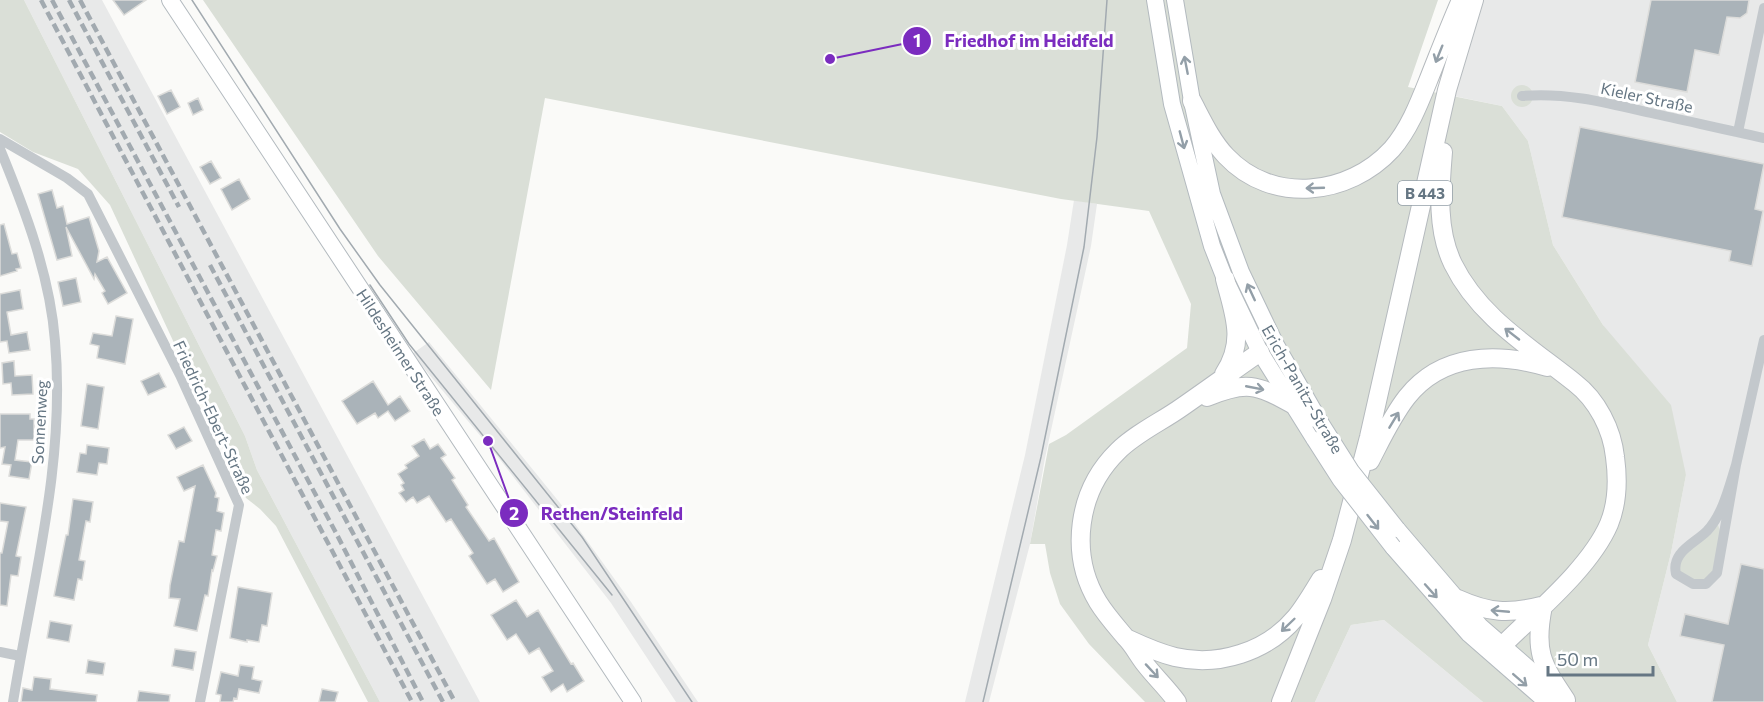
<svg xmlns="http://www.w3.org/2000/svg" width="1764" height="702" font-family="Commissioner,sans-serif">
<rect width="100%" height="100%" fill="#fafaf8"/>
<path fill="#e8e9e9" d="M24,0H102L480,702H380L257,470L245,436Z
M1481,0H1764V702H1677L1648,645L1671,553L1686,475L1603,325L1553,245L1528,141L1502,106L1454,96Z
M1074,200L1097,204L1091,246L1045,458L1030,544L989,702H965L1025,455L1067,245Z
M429,342L560,503L631,602L698,702H676L611,603L498,457L412,354Z
M1384,620L1483,702H1315L1351,625Z"/>
<path fill="#dadfd7" d="M0,0H24L245,436L257,470L380,702H368L276,526L260,509L246,498L110,205L78,169L33,152L0,132Z
M203,0H1438L1408,87L1502,106L1528,141L1553,245L1603,325L1671,405L1686,475L1671,553L1648,645L1677,702H1483L1384,620L1351,625L1315,702H1145L1089,644L1060,604L1050,573L1045,544H1030L1049,444L1066,435L1187,348L1191,304L1149,211L1061,199L545,98L491,390L378,256Z
M1511 96a11 11 0 1 1 22 0a11 11 0 1 1-22 0Z
M1718,525L1723,539L1717,573L1706,584L1676,574L1677,556L1707,530Z"/>
<path fill="#aab3b9" stroke="#dcdcda" stroke-width="1.5" d="M113,0H146L124,15Z
M1651,0H1749L1747,13L1740,18L1727,17L1719,55L1695,50L1687,92L1635,82Z
M171,90L180,107L167,114L158,96Z
M198,98L203,110L193,115L188,103Z
M1580,127L1764,164L1755,209L1763,211L1752,266L1729,261L1731,251L1562,217Z
M211,161L221,178L210,184L200,167Z
M239,179L250,199L232,210L221,189Z
M52,190L57,208L63,206L67,224L89,217L99,251L97,262L107,257L127,293L108,304L102,293L105,291L95,274L94,279L66,227L72,256L57,260L38,194Z
M4,224L12,254L17,253L21,268L16,269L17,271L0,276V225Z
M76,278L81,302L63,306L58,282Z
M20,290L23,309L7,312L11,335L27,332L30,350L9,353L7,341L0,342V294Z
M116,316L133,319L125,364L97,358L99,346L90,344L93,333L112,336Z
M14,361L15,376L32,375L33,394L12,395L11,383L3,384L2,363Z
M159,373L166,387L148,395L141,381Z
M373,381L388,405L400,396L410,411L395,421L388,411L378,418L375,413L357,424L342,401Z
M87,384L104,387L98,429L81,426Z
M0,414H30V419H34V440H18L15,460L32,462L29,479L9,476L11,465L2,464L5,447L0,448Z
M184,427L192,441L176,449L168,435Z
M424,439L430,449L438,444L446,455L441,458L455,478L452,480L468,505L466,507L489,541L494,538L519,582L503,592L495,579L487,584L469,556L473,553L451,519L446,522L429,496L417,503L413,497L406,502L399,493L404,490L401,485L404,483L398,474L407,468L405,465L419,456L412,446Z
M87,445L109,448L107,464L99,463L97,475L77,472L80,453L86,454Z
M203,465L216,493L215,497L219,498L217,511L224,513L221,531L216,530L212,555L217,556L213,571L212,570L208,596L205,595L197,631L174,626L180,599L169,598L170,585L179,541L184,542L195,486L184,491L177,477Z
M73,499L93,502L90,522L86,521L79,560L85,561L82,580L78,579L74,600L54,596L66,535H68Z
M0,503L26,507L16,556L21,557L18,576L11,575L7,606L0,605V553H2L8,522L0,521Z
M1741,564L1764,569V702H1712L1724,645L1680,636L1685,614L1728,624Z
M238,587L272,593L267,626L262,625L259,642L247,640V642L230,638Z
M516,600L527,617L538,610L571,664L573,663L584,681L567,692L563,684L551,692L542,677L553,671L539,648L529,654L516,634L507,640L491,615Z
M50,621L72,625L69,642L47,638Z
M175,649L196,652L193,670L172,666Z
M88,660L105,663L103,675L86,673Z
M240,665L254,667L252,679L262,681L259,693L239,689L237,699L234,698L233,702H220L221,695L216,694L221,672L238,676Z
M34,677L51,679L50,689L97,695L96,702H21L23,688L32,690Z
M322,689L338,692L335,702H319Z
M139,691L170,695L169,702H137Z"/>
<g fill="none" stroke-linecap="round" stroke-linejoin="round">
<defs>
<path id="secondary" d="M170,0L633,702
M1155,0L1172,104L1212,246L1225,279L1260,352L1315,440
M1175,0L1192,101L1212,194L1241,272L1276,345L1320,422
M1397,529L1480,626L1560,696
M1393,547L1469,634L1547,702"/>
<path id="primary" d="M1192,101C1202,120 1211,140 1226,156C1272,205 1349,196 1392,149C1410,128 1420,101 1430,76C1440,51 1450,25 1461,0
M1443,152C1440,189 1436,229 1453,264C1479,317 1530,347 1575,383C1597,400 1612,429 1615,457C1618,479 1618,502 1609,524C1590,568 1536,612 1502,646
M1224,374C1246,341 1234,314 1225,279
M1207,397C1246,381 1256,384 1292,404
M1370,461C1381,440 1392,416 1407,397C1442,353 1497,352 1547,367
M1458,599C1489,613 1509,614 1541,606
M1543,606C1534,651 1541,663 1566,700
M1128,639C1143,646 1159,653 1175,657C1218,667 1267,652 1296,617C1305,606 1313,592 1321,579
M1177,702C1167,688 1155,677 1145,664C1138,655 1133,645 1126,638C1116,626 1106,615 1098,602C1069,554 1077,491 1118,451C1136,433 1161,422 1182,407C1208,389 1234,370 1260,352
M1281,702L1322,599L1342,540L1369,437L1447,90L1474,0"/>
</defs>
<use href="#secondary" stroke="#b3babf" stroke-width="18"/>
<use href="#primary" stroke="#b5babe" stroke-width="20"/>
<path stroke="#c3c8cc" stroke-width="10" d="M1522,96C1566,92 1608,103 1651,113C1688,121 1726,130 1764,138
M1738,132L1764,8
M0,139L67,178L88,194L180,375L239,505L200,702
M0,149C25,210 50,275 55,341C66,463 32,583 13,702
M1736,465C1729,487 1723,514 1707,531C1694,544 1671,552 1676,574L1693,584H1706L1717,573L1736,465L1764,340
M0,652L20,656"/>
<use href="#secondary" stroke="#fff" stroke-width="16"/>
<use href="#primary" stroke="#fff" stroke-width="18"/>
<path stroke="#a2aab0" stroke-width="1.5" d="M192,0L340,229L380,285L582,537L692,702
M370,285L409,344L612,595
M983,702L1041,457L1084,247L1097,137L1107,0"/>
<path stroke="#a2aab0" stroke-width="4.5" stroke-dasharray="9 4.5" stroke-linecap="butt" d="M41,0L412,702
M52,0L335,531L423,702
M69,0L179,207
M80,0L455,702
M210,265L443,702"/>
<defs>
<path id="secondary-bridge" d="M1320,422L1351,471L1397,529
M1315,440L1340,479L1393,547"/>
</defs>
<use href="#secondary-bridge" stroke="#b3babf" stroke-width="18" stroke-linecap="butt"/>
<use href="#secondary-bridge" stroke="#fff" stroke-width="16"/>
</g>
<defs><path id="oneway-shaft" d="M-6 0H5M1.5-3L5.5 0L1.5 3" fill="none" stroke-width="1.6" stroke-linecap="round" stroke-linejoin="round" transform="scale(1.5)"/></defs>
<g stroke="#939fa8">
<use href="#oneway-shaft" transform="translate(1439 54) rotate(112)"/>
<use href="#oneway-shaft" transform="translate(1186 65) rotate(-101)"/>
<use href="#oneway-shaft" transform="translate(1182 140) rotate(75)"/>
<use href="#oneway-shaft" transform="translate(1315 188) rotate(178)"/>
<use href="#oneway-shaft" transform="translate(1251 292) rotate(-115)"/>
<use href="#oneway-shaft" transform="translate(1512 334) rotate(-142)"/>
<use href="#oneway-shaft" transform="translate(1255 388) rotate(11)"/>
<use href="#oneway-shaft" transform="translate(1394 420) rotate(-59)"/>
<use href="#oneway-shaft" transform="translate(1373 522) rotate(52)"/>
<use href="#oneway-shaft" transform="translate(1431 591) rotate(48)"/>
<use href="#oneway-shaft" transform="translate(1500 611) rotate(-175)"/>
<use href="#oneway-shaft" transform="translate(1288 625) rotate(136)"/>
<use href="#oneway-shaft" transform="translate(1152 671) rotate(47)"/>
<use href="#oneway-shaft" transform="translate(1520 680) rotate(41)"/>
</g>
<g text-anchor="middle" dominant-baseline="central" stroke-width="6" stroke-linejoin="round" paint-order="stroke">
<rect fill="#fff" stroke="#939fa8" stroke-width="1.5" x="1398" y="181" width="54" height="24" rx="4.5"/>
<g font-size="15" font-weight="bold" fill="#657683">
<text x="1425" y="193">B 443</text>
</g>
<g font-size="16" fill="#657683" stroke="#fff">
<text transform="translate(1647 97) rotate(12)">Kieler Straße</text>
<text transform="translate(401 352) rotate(57)">Hildesheimer Straße</text>
<text transform="translate(1303 389) rotate(60)">Erich-Panitz-Straße</text>
<text transform="translate(214 417) rotate(65)">Friedrich-Ebert-Straße</text>
<text transform="translate(39 422) rotate(-87)">Sonnenweg</text>
</g>
</g>
<path fill="none" stroke="#7b2cbf" stroke-width="2" d="M830 59L917 41M488 441L514 513"/>
<g fill="#7b2cbf" stroke="#fff" stroke-width="2">
<circle cx="830" cy="59" r="6"/>
<circle cx="488" cy="441" r="6"/>
<circle cx="917" cy="41" r="15"/>
<circle cx="514" cy="513" r="15"/>
</g>
<g font-size="18" text-anchor="middle" font-weight="bold" fill="#fff">
<text x="917" y="47">1</text>
<text x="514" y="520">2</text>
</g>
<g font-size="18" text-anchor="middle" font-weight="bold" fill="#7b2cbf" stroke="#fff" stroke-width="6" stroke-linejoin="round" paint-order="stroke">
<text x="1029" y="47">Friedhof im Heidfeld</text>
<text x="612" y="520">Rethen/Steinfeld</text>
</g>
<path d="M1548 666v9h105v-9" fill="none" stroke="#657683" stroke-width="3"/>
<text x="1557" y="666" font-size="18" fill="#657683" stroke="#ffffff" stroke-width="4.5" paint-order="stroke">50 m</text>
</svg>
